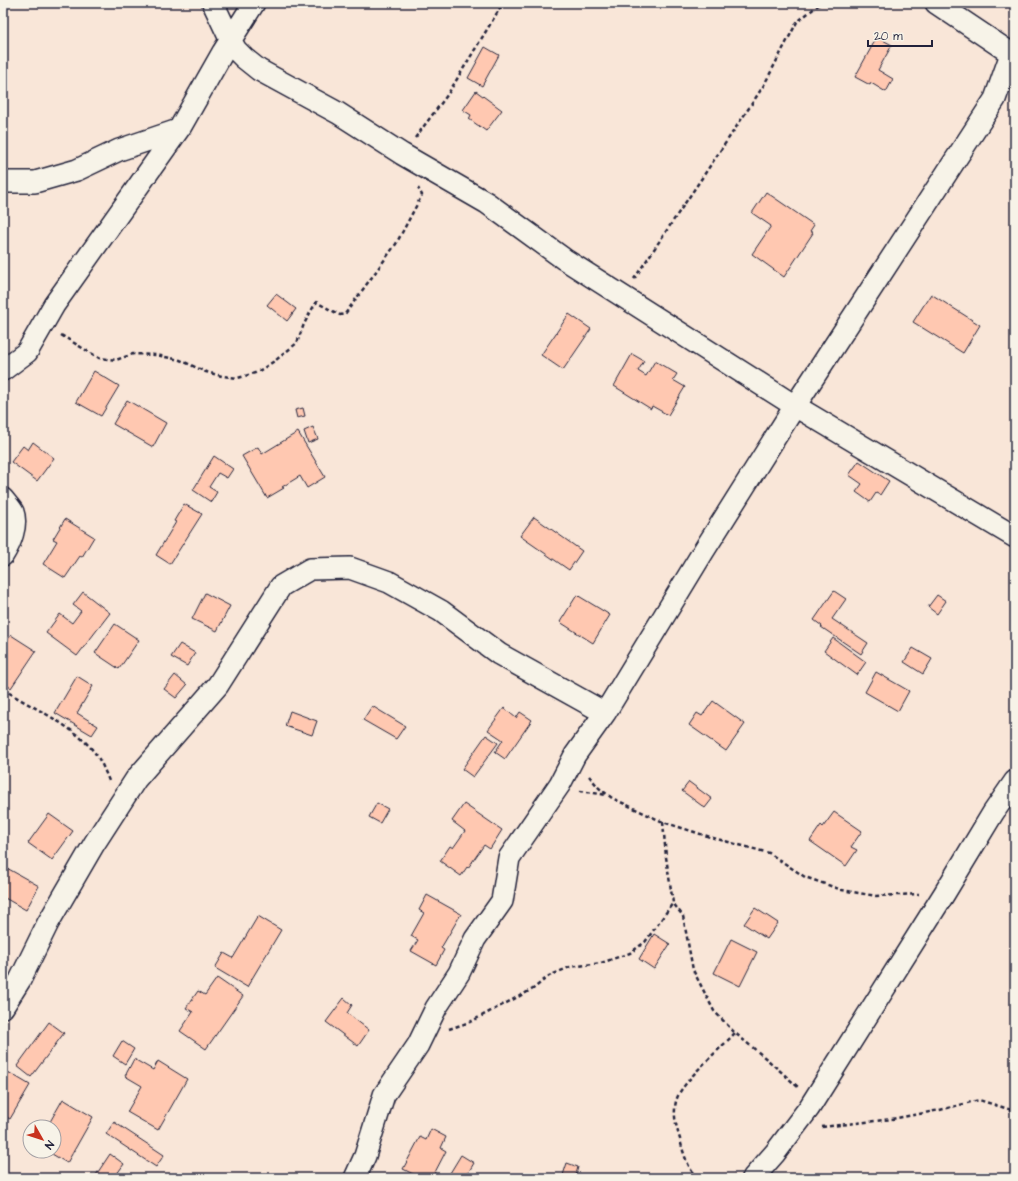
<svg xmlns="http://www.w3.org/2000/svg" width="1018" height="1181" font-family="'Architects Daughter',sans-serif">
<rect width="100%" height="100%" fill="#f9e6d8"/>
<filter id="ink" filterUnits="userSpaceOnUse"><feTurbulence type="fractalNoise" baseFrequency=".025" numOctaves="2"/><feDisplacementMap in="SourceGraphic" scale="8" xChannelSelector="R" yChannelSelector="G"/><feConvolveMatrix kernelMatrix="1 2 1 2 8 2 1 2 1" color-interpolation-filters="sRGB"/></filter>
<g filter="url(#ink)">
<path fill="#ffc8b1" stroke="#22223b" d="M877,37L892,45L878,70L893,79L886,92L871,83L870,85L855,77Z
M485,47L499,55L482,86L468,78Z
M476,91L502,110L486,131L469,119L471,115L463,110Z
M766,192L814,225L810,231L813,233L784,277L752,254L771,226L752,213Z
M276,294L296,309L287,321L267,305Z
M931,294L980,325L963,353L913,322Z
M569,314L591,329L563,370L541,355Z
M632,354L644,361L638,371L646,376L655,361L677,374L673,380L685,387L668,415L652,406L651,409L614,386Z
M94,371L119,386L101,416L76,402Z
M127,400L166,423L153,447L113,424Z
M303,408L305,416L297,418L295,410Z
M313,427L318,439L308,443L304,431Z
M298,432L325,477L307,488L300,476L282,487L284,488L267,498L242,456L258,447L262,454Z
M33,442L54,458L37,481L11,462L23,446L28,450Z
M214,456L233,469L227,478L218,473L209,487L217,492L211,502L193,490Z
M859,461L889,481L880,495L876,493L870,502L856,492L862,484L849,475Z
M184,504L202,514L170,564L156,555L176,522L174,521Z
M534,517L582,551L569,570L520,536Z
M65,519L94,537L82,557L80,556L65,578L43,564L57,541L53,539Z
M834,591L846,599L832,619L868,643L861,654L821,627L822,626L814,620Z
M83,592L110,613L77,656L46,633L60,614L72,623L81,611L73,605Z
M205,593L230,606L217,631L192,619Z
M577,595L610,615L593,643L560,622Z
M937,595L946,601L937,614L928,607Z
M115,624L139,640L119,669L95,653Z
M11,635L36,651L11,688L3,683V647Z
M833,638L866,662L857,675L824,651Z
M180,644L195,653L187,666L171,657Z
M913,648L932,659L923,674L904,662Z
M876,672L909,691L898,711L865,692Z
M175,675L187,685L176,698L164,689Z
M77,676L93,686L77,713L98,726L92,735L55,713Z
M713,701L745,724L726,751L689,725L697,713L702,716Z
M372,706L405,726L396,739L363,720Z
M504,708L516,718L520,712L532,720L505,759L495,752L503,740L488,730Z
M290,711L317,721L312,735L285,726Z
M486,735L498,743L473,777L462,769Z
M689,782L712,799L705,808L682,791Z
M377,803L388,809L380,823L369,817Z
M464,804L502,830L490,849L484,845L468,868L467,867L461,876L440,861L450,846L453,848L465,831L452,821Z
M834,812L862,831L851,847L857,850L846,866L810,841L821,825L823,827Z
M49,814L73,831L52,860L28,843Z
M5,867L39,886L26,910L3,897V871Z
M427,895L461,914L441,948L444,950L436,965L411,951L418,940L411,936L424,913L419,910Z
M755,908L778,923L767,939L744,924Z
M258,916L281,930L247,987L215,968L224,953L233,958Z
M654,934L670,944L654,969L639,959Z
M731,939L757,952L740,986L714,973Z
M217,978L243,996L206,1049L180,1031L193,1012L186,1008L198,991L205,995Z
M344,998L352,1005L347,1013L369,1030L358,1046L326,1022Z
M49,1022L64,1033L31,1077L17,1066Z
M122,1041L134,1049L125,1064L113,1056Z
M134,1059L153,1070L158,1061L187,1079L158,1130L127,1112L142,1086L125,1076Z
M8,1072L30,1085L10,1119L3,1115V1080Z
M63,1099L93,1117L67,1163L47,1151H54V1127H47Z
M114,1122L164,1155L156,1167L106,1134Z
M431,1129L446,1137L441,1148L446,1151L432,1178H421L403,1169L420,1137L426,1140Z
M110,1154L124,1164L114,1178H94Z
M461,1155L474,1163L465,1178H447Z
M567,1163L578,1167L575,1178H562Z"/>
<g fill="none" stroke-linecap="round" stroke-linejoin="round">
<defs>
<path id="minor" d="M213,3L231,41L236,50L244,58L259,70L338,113L402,154L487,203L564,259L795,406L1015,537
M936,3L1015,56
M3,182H35L77,170L119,150L178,130
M3,370L27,352L54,305L181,126L223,52L254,3
M3,499C6,503 11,508 13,512C18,525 10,544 3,555
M3,1007L20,980L48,923L94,844L136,779L218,685L281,586L310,569L350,568L389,582L441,611L499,654L605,713
M355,1178L365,1156L384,1095L418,1045L436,1008L459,973L475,939L502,901L509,858L560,784L575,755L605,713L703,552L795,406L995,99L1011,54
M753,1178L775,1153L809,1108L944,894L993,813L1015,781"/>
</defs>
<use href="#minor" stroke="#22223b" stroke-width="24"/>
<path stroke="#22223b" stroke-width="2.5" stroke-dasharray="4 3" stroke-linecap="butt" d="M415,138L448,94L503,3
M634,279L749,108L764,85L797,22L821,3
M61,335L99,358L116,360L133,354L156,355L180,360L206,372L222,376L238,378L255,373L262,369L276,360L297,343L304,324L316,302L340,315L345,314L396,244L422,195L418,188
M3,689C32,708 74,725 95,753C101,761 105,771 109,781
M589,776L599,788L612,798L663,822L710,837L769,853L805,877L842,890L876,896L919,894
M580,791L607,795
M663,822L666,857L673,903L683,916L693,970L714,1011L735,1033L769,1061L798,1087
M449,1029L470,1022L533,989L549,976L570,967L601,963L630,953L645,942L673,903
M822,1127L892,1119L940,1110L979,1100L1015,1111
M697,1178C688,1168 683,1153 680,1139C677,1130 674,1118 675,1109C675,1102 678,1094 682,1089C695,1070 719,1050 735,1033"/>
<use href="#minor" stroke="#f7f3e8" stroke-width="21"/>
</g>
</g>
<rect width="1018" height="1181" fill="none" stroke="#f7f3e8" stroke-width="16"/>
<rect x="8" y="8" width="1002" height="1165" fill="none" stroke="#22223b" stroke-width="1.5" filter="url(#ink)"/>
<g transform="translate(42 1139) rotate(129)"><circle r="19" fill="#f7f3e8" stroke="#a29fa3"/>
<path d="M0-3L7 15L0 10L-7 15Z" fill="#c8321e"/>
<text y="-6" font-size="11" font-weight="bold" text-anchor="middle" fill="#22223b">N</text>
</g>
<path d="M868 40v6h64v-6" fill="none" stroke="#22223b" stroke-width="2"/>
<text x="874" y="40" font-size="12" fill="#22223b" stroke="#f7f3e8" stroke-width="3" paint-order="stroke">20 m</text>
</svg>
